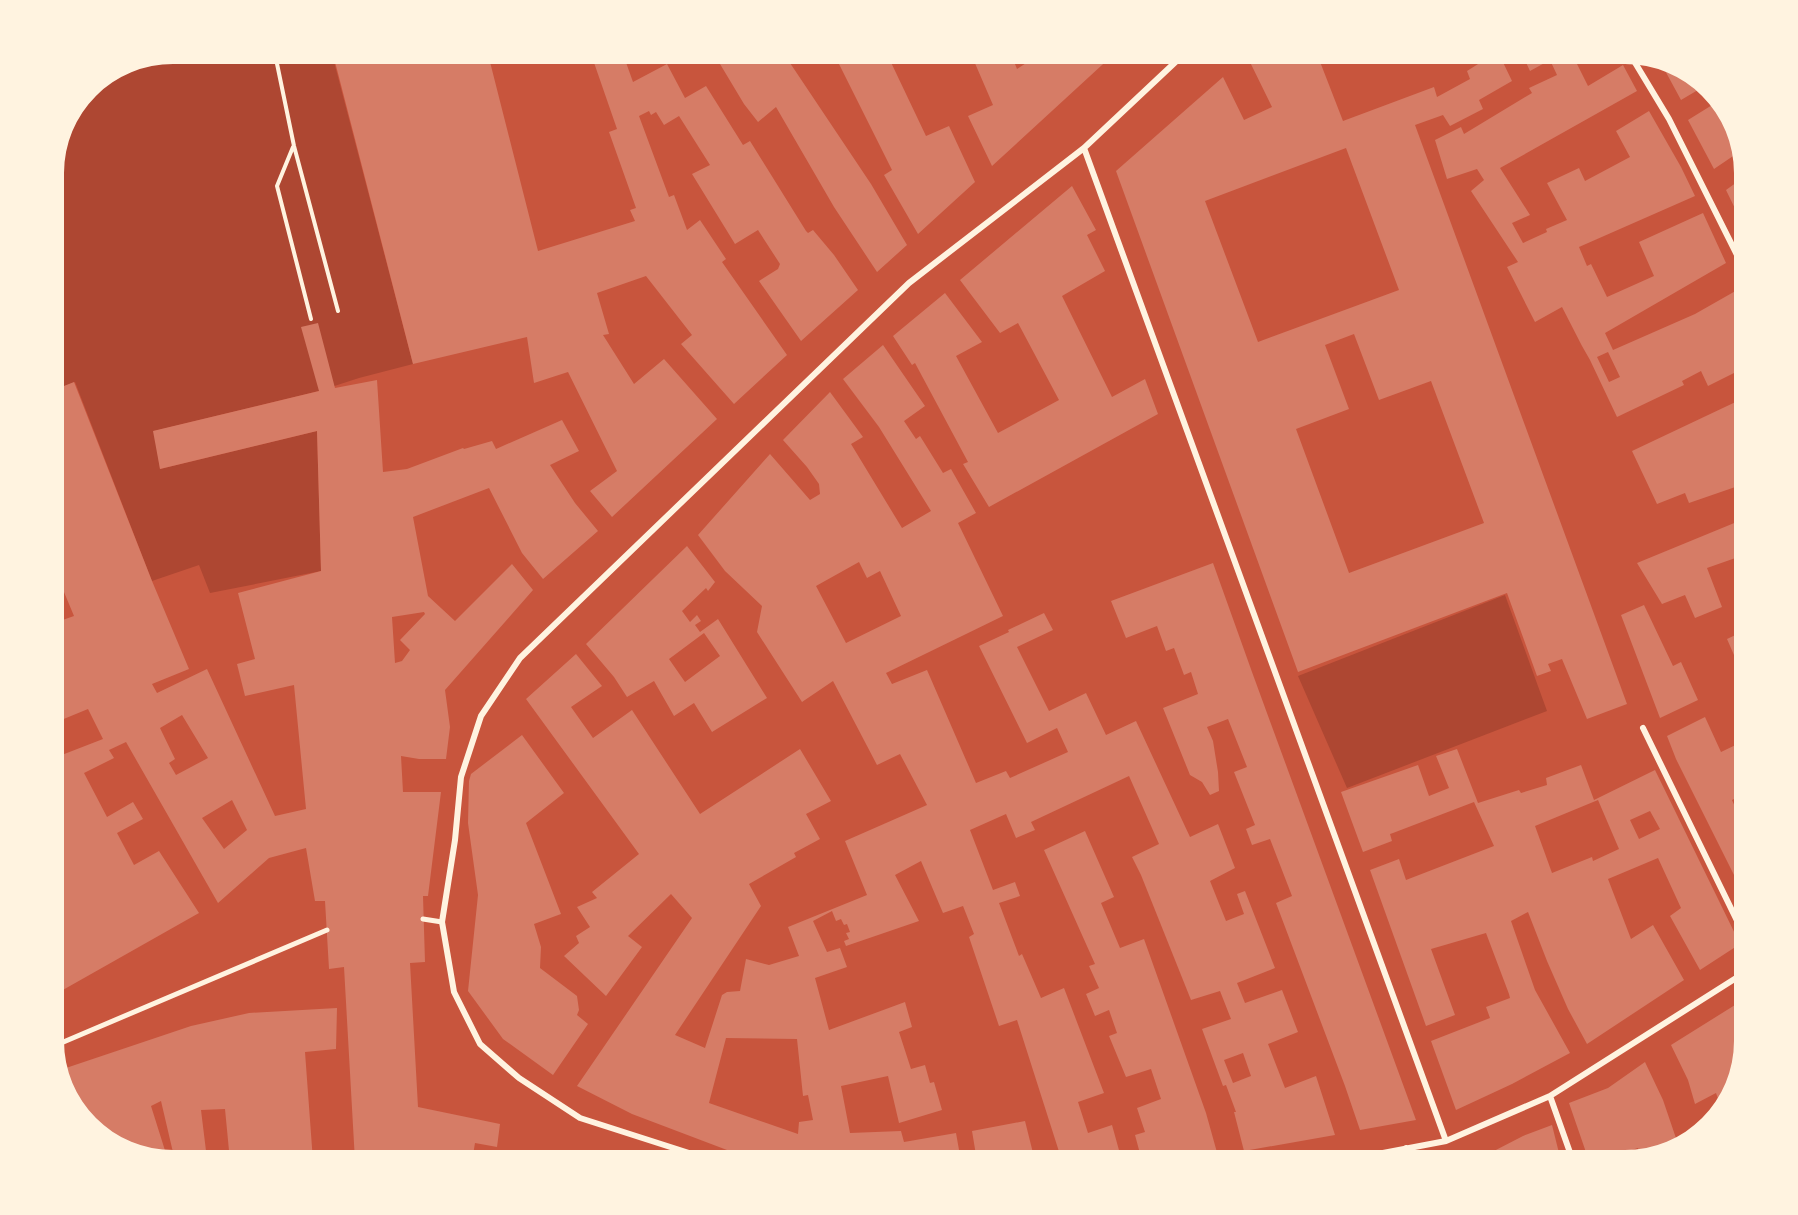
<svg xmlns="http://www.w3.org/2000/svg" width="1798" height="1215" font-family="'Space Grotesk',sans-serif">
<rect width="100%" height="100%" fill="#c8553d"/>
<path fill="#ae4732" d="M173,54H332L413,364L359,378L319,391L154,431L160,469L317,431L321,571L210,593L199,565L152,581L75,382L54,390V166L63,127L89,89L128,63Z
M1505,595L1547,711L1347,788L1298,676Z"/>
<path fill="#d67c66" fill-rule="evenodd" d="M333,54H488L538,251L635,221L630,210L636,208L609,132L617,129L591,54H623L633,82L667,64L685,98L706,86L743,145L750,141L806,231L808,233L813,230L834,255L858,290L801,341L759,281L778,269L780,264L758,230L735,244L692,174L710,165L679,116L664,125L656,112L651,115L649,111L639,116L669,197L674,195L687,230L700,220L726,259L722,262L787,355L734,404L681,344L692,335L646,276L597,293L609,334L603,335L634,384L664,359L717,419L612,517L590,491L617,471L568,372L534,383L527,337L413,364Z
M714,54H754L759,62L772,54H784L871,184L907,245L877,272L834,207L776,107L758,122L744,104Z
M834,54H887L926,136L949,126L975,182L918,234L884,175L892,170Z
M971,54H1011L1017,69L1040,54H1114L992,166L968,116L993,105Z
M1249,54H1317L1343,121L1434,87L1437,97L1470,79L1467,71L1494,54H1499L1512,81L1479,100L1483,109L1450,126L1443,115L1415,125L1627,704L1587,719L1562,659L1548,664L1551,671L1537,676L1507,593L1298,672L1116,171L1223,77L1244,120L1272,107L1247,56ZM1346,148L1399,290L1258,342L1205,201ZM1354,334L1379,400L1431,381L1484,523L1349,573L1296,429L1349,409L1325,345Z
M1522,54H1590L1576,62L1588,86L1623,65L1637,91L1500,168L1530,215L1512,223L1523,243L1547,232L1546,229L1567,220L1547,183L1579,168L1585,181L1630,157L1616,131L1649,111L1681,167L1695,196L1579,247L1587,266L1591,264L1607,297L1654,276L1639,242L1703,213L1726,263L1605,333L1613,350L1695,314L1739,289L1744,299V368L1708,386L1701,371L1682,381L1684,385L1617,417L1590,360L1582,346L1562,307L1535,322L1507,267L1518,262L1471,191L1484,180L1477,169L1447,179L1435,140L1461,127L1464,134L1532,93L1529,88L1557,75L1550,60L1530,71ZM1608,352L1620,377L1609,382L1597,357Z
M1662,65L1691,74L1703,87L1681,100Z
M1717,102L1728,114L1739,152L1714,169L1688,120Z
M1744,177V227L1726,190Z
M1072,186L1096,230L1087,235L1105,271L1062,296L1112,397L1145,379L1158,414L989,507L963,464L968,462L915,363L912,365L893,336L945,293L982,342L956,356L998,433L1059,400L1018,323L1000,333L960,280Z
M318,323L335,388L377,380L383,472L407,469L463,448L464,449L492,441L496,449L562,420L579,451L550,465L575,503L598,531L543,579L522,553L489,488L413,517L428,596L455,621L512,564L533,590L445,690L450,727L446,759H419L401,756L403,792H441L428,896H423L425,962L410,963L418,1107L500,1124L497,1147L475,1143L472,1161H355L344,967L329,969L325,901H315L306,848L269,858L218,903L126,742L109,750L114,758L84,773L107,817L133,802L143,819L117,833L134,865L159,851L199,913L54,995V758L103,739L88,709L54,723V623L74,616L54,568V390L74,382L152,581L189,669L152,684L157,693L207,669L275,816L306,809L294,685L245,696L237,664L255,659L238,593L321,571L317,431L160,469L153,431L319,391L301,327ZM424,612L425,614L400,640L410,650L402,661L395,663L392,617ZM182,715L208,758L176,775L169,763L175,759L160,728ZM232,800L247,830L224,849L202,818Z
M883,345L925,406L904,421L916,439L920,436L943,473L951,469L976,513L958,523L1003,616L886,673L892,684L927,670L976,783L1006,771L1010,778L1068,752L1057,728L1027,743L979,646L1009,632L1008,630L1044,613L1053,630L1017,647L1049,711L1086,693L1106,735L1136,721L1190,837L1218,824L1235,868L1210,881L1226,921L1244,914L1237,894L1245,891L1275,968L1237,983L1245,1003L1282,990L1298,1032L1268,1044L1285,1088L1316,1076L1335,1135L1244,1151L1234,1112H1236L1226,1085L1223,1086L1202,1029L1231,1019L1220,991L1191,1000L1141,875L1132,857L1159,844L1129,776L1031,822L1035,830L1016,838L1006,814L970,830L993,890L1015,882L1020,896L999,903L1019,956L1022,954L1041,998L1064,988L1104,1093L1078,1102L1088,1133L1112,1125L1122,1161H1062L1017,1020L999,1026L969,937L974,934L963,906L943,913L921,861L895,875L919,921L846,946L844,941L849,939L846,933L850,932L847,924L844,925L841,919L836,921L832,911L813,921L827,952L840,948L847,967L815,978L829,1030L905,1002L912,1027L899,1032L911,1069L925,1065L930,1083L934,1082L942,1110L899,1123L888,1076L841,1086L850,1133L901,1131L904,1142L956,1133L961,1161H756L632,1114L577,1086L692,918L671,894L628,936L642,947L606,996L564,956L579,943L576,936L590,927L577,907L597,898L592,892L639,854L526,699L576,654L602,686L571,707L593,738L632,710L700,814L800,749L831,801L806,814L820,839L794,853L796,857L749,884L761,906L675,1035L705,1048L722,995L727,992L740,991L746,959L769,965L799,956L788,927L867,895L845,841L927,805L900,754L877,765L833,681L802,702L757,632L762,606L725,571L698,535L770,454L810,500L820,494L819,484L807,467L783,440L830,392L863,437L851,444L902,528L931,511L879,427L843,379ZM859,562L867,578L880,571L901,616L846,643L816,586ZM726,1038L797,1039L803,1096L808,1095L813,1120L799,1122L798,1134L709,1103ZM1243,1053L1251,1076L1233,1083L1224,1060Z
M1744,398V484L1689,503L1685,493L1657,504L1632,451Z
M1744,519V555L1707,568L1722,607L1695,618L1685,595L1662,604L1637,563Z
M687,546L715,582L708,591L706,588L682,611L690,622L697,615L701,621L695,625L700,632L718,619L767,698L712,732L694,703L674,716L654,681L627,697L614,677L586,644ZM704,633L720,656L685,682L669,659Z
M1213,563L1252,672L1416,1120L1360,1130L1345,1086L1276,903L1292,896L1270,839L1252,845L1246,829L1255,825L1234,772L1247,767L1228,719L1207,727L1213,741L1218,772L1219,791L1210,795L1202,782L1190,775L1163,708L1198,694L1191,672L1184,675L1174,648L1166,651L1157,626L1126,638L1111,601Z
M1644,605L1673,666L1681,662L1698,700L1660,718L1621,615Z
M1744,631V678L1727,639Z
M1705,717L1721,752L1744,741V794L1732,800L1744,827V895L1676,759L1667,736Z
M522,735L564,793L526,823L561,914L534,924L541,947L540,968L577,996L579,1010L577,1015L588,1024L553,1075L503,1039L468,991L478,895L468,823L469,781L471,774Z
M1457,749L1478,803L1519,790L1521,793L1547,785L1546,778L1581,765L1594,800L1655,770L1740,944L1700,970L1670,916L1681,908L1658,858L1608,879L1631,939L1653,925L1684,980L1587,1044L1568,1009L1547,961L1528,912L1511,921L1535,990L1570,1053L1512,1084L1456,1110L1431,1041L1490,1018L1486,1007L1510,998L1509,994L1486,933L1431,949L1455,1015L1426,1026L1370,870L1399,859L1406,880L1494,846L1474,802L1393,833L1390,834L1392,841L1363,852L1341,792L1418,765L1429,796L1449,788L1436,756ZM1598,800L1619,849L1593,861L1592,857L1552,873L1535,826ZM1650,811L1660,829L1639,839L1630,820Z
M1085,831L1114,897L1101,903L1120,948L1144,939L1206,1113L1218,1156L1191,1161H1142L1135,1135L1145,1132L1137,1108L1161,1099L1151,1069L1126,1077L1109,1036L1117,1033L1109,1010L1095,1016L1086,994L1099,988L1089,966L1095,964L1044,850Z
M1743,1000L1744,1003V1042L1724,1108L1722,1110L1716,1093L1695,1104L1688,1080L1671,1045Z
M337,1008L336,1049L305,1052L313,1161H230L225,1109L201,1110L207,1159L194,1161H175L161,1101L151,1106L168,1160L107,1141L70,1101L60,1070L191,1026L249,1013Z
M1645,1062L1663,1100L1679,1147L1641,1157L1638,1148L1596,1161H1589L1569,1103L1608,1088Z
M1025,1121L1035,1161H977L972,1131Z
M1552,1125L1561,1161H1495L1492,1152L1523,1136Z
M492,1150L509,1153L507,1161H490Z"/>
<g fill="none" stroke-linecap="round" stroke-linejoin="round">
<path stroke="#fff3e0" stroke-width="4" d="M275,54L294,146L338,311
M293,147L277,186L311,319"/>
<path stroke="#fff3e0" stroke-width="5" d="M423,919L442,922
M54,1046L327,930"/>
<path stroke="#fff3e0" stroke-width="6" d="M1631,56L1669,119L1744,269
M1084,148L1446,1141
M1643,728L1744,935
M1550,1096L1573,1161
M714,1161L580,1118L519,1078L480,1044L454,992L442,922L455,840L461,777L481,716L520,658L909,283L1084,148L1184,54
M1341,1161L1446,1141L1550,1096L1744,973
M1404,1161L1406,1148"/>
</g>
<path d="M0 0H1798V1215H0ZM173 64H1625A109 109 0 0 1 1734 173V1041A109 109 0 0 1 1625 1150H173A109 109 0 0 1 64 1041V173A109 109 0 0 1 173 64Z" fill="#fff3e0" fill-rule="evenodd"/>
</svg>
